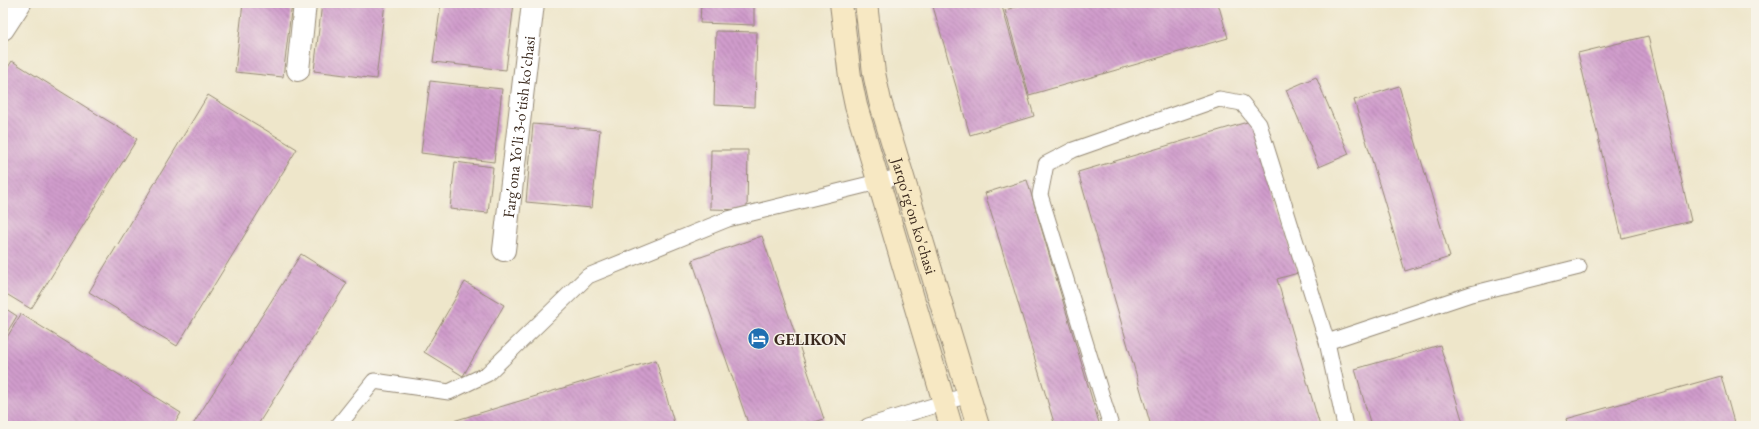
<svg xmlns="http://www.w3.org/2000/svg" width="1759" height="429" font-family="'EB Garamond',serif">
<defs>
<pattern id="building-back-hatch" width="6" height="6" patternUnits="userSpaceOnUse"><rect width="6" height="6" fill="#d09ccc"/><path d="M-1 5l2 2M0 0l6 6M5-1l2 2" fill="none" stroke="#aa7fa5"/></pattern>
</defs>
<rect width="100%" height="100%" fill="#f7f3e8"/>
<filter id="ink" filterUnits="userSpaceOnUse"><feTurbulence type="fractalNoise" baseFrequency=".025" numOctaves="2"/><feDisplacementMap in="SourceGraphic" scale="8" xChannelSelector="R" yChannelSelector="G"/><feConvolveMatrix kernelMatrix="1 2 1 2 8 2 1 2 1" color-interpolation-filters="sRGB"/></filter>
<filter id="wash" filterUnits="userSpaceOnUse"><feTurbulence type="fractalNoise" baseFrequency=".012" numOctaves="4" result="noise"/><feDisplacementMap in="SourceGraphic" scale="16" xChannelSelector="R" yChannelSelector="G"/><feGaussianBlur stdDeviation="0.9" result="paint"/><feColorMatrix in="noise" values="0 0 0 0 0 0 0 0 0 0 0 0 0 0 0 0 0 1.4 0 .05"/><feComposite in="paint" operator="in"/></filter>
<g filter="url(#wash)">
<rect width="100%" height="100%" fill="#eee6ca"/>
<g id="blocks">
<path fill="url(#building-back-hatch)" d="M243,3H292L283,77L235,72Z
M322,3H385L376,79L314,71Z
M441,3H514L506,70L433,62Z
M701,3H754V25L700,23Z
M932,3H1001L1034,116L970,135Z
M1030,3H1218L1228,38L1029,95L1005,10Z
M716,31L757,32L755,107L714,105Z
M1648,36L1691,221L1622,238L1578,53Z
M12,61L137,139L31,309L3,292V75Z
M1316,77L1349,154L1319,167L1286,90Z
M430,81L502,89L494,162L421,153Z
M1399,86L1450,257L1405,271L1354,100Z
M208,95L297,149L177,346L89,292Z
M1254,120L1298,273L1277,279L1320,426H1151L1078,172Z
M533,124L600,130L592,208L526,202Z
M711,150H748L747,210L710,209Z
M455,162L493,167L488,213L450,209Z
M1027,180L1100,426H1055L985,193Z
M762,236L824,419L803,426H749L692,260Z
M301,254L347,283L257,426H192Z
M465,282L504,305L463,376L424,352Z
M3,307L17,316L3,339Z
M21,314L181,413L173,426H3V344Z
M1440,345L1464,426H1371L1355,369Z
M656,360L675,426H451L450,422Z
M1721,376L1735,426H1568L1566,419Z"/>
</g>
</g>
<g filter="url(#ink)">
<use href="#blocks" fill-opacity="0" stroke="#948874" stroke-width="1"/>
<g fill="none" stroke-linecap="round" stroke-linejoin="round">
<defs>
<path id="lane" d="M1327,342L1471,294L1579,267
M338,426L374,381L449,392L487,374L588,276L728,219L902,176
M868,426L968,395
M1111,426L1040,195L1046,164L1073,150L1219,99L1242,103L1259,124L1327,342L1345,426"/>
<g id="street">
<path d="M3,29L20,3"/>
<path d="M298,70L305,3"/>
<path id="s1" d="M504,250L533,3"/>
</g>
<g id="secondary">
<path d="M841,3L850,77L856,106L951,426"/>
<path id="s2" d="M866,3L874,73L880,101L978,426"/>
</g>
</defs>
<use href="#lane" stroke="#948874" stroke-width="17"/>
<use href="#street" stroke="#948874" stroke-width="24"/>
<use href="#secondary" stroke="#948874" stroke-width="24"/>
<use href="#lane" stroke="#fff" stroke-width="15"/>
<use href="#street" stroke="#fff" stroke-width="22"/>
<use href="#secondary" stroke="#f7e8c3" stroke-width="22"/>
</g>
</g>
<defs>
<symbol id="hotel-disc" viewBox="-11 -11 22 22"><circle r="9.5" fill="#1f6fb2" stroke="#f7f3e8"/><path d="M-6-4.5h1.5V1H6V5H4.5V3h-9V5H-6ZM-4 0a1.8 1.8 0 1 1 3.6 0ZM.5 0V-2.5h3Q6-2.5 6 0Z" fill="#fff"/></symbol>
</defs>
<g fill-rule="evenodd">
<use href="#hotel-disc" x="746" y="326" width="25" height="25"/>
</g>
<g text-anchor="middle" dominant-baseline="central" stroke-width="3" stroke-linejoin="round" paint-order="stroke">
<g font-size="16" fill="#3b2a1e" stroke="#f7f3e8">
<text stroke="none"><textPath href="#s1" startOffset="124">Farg'ona Yo'li 3-o'tish ko'chasi</textPath></text>
<text stroke="none"><textPath href="#s2" startOffset="219">Jarqo'rg'on ko'chasi</textPath></text>
</g>
<g font-size="16" font-weight="bold" fill="#3b2a1e" stroke="#f7f3e8" text-anchor="start">
<text x="774" y="339">GELIKON</text>
</g>
</g>
<rect width="1759" height="429" fill="none" stroke="#f7f3e8" stroke-width="16"/>
</svg>
